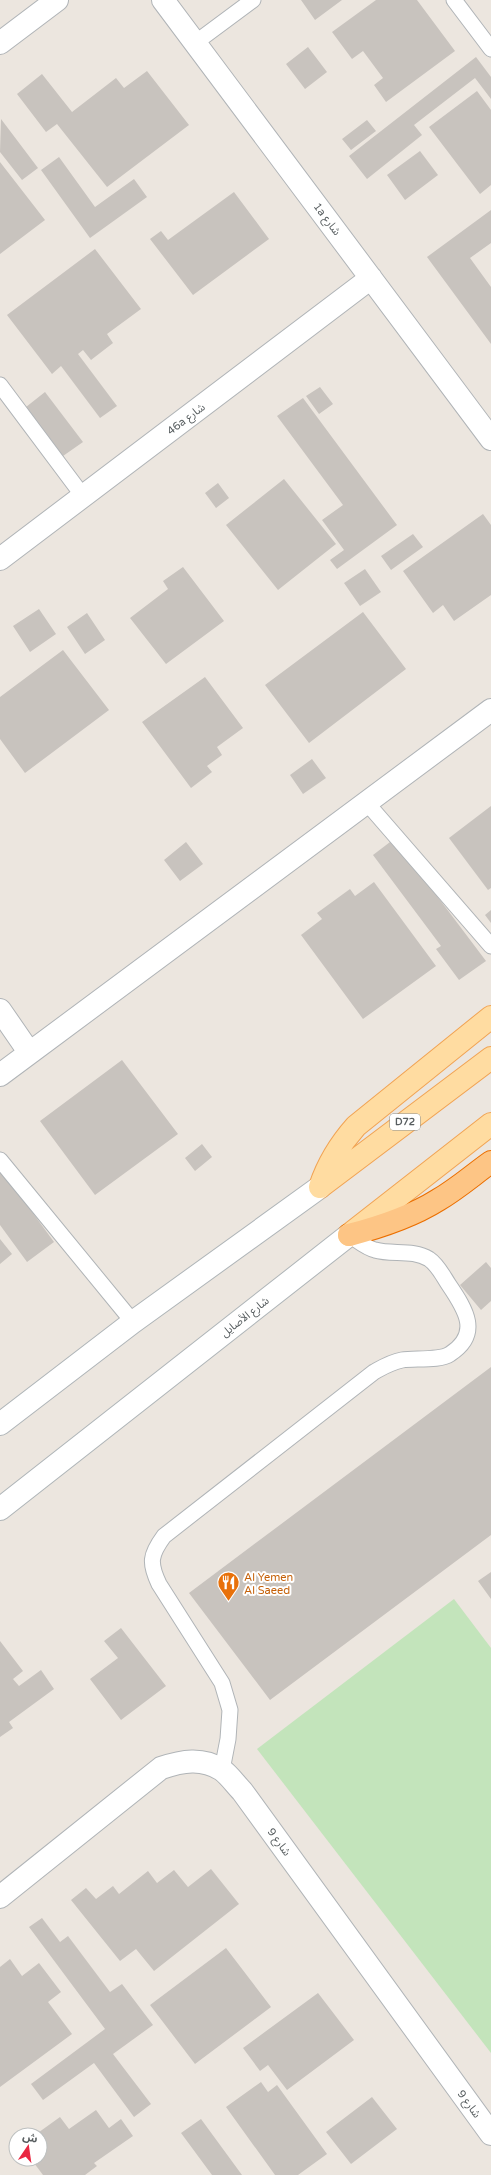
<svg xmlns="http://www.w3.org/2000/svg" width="491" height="2175" font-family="'Varela Round','Noto Sans Arabic',sans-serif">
<rect width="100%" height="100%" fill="#ece6df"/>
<path fill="#c3e4bb" d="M454,1599L491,1648V2053L257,1749Z"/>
<path fill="#c8c3be" d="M301,0H342L315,20Z
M376,0H417L455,51L386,102L374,85L383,78L363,51L352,59L332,32Z
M308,47L327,72L305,89L286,64Z
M476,57L491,77V99L475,78L414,125L422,135L367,179L349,156Z
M147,71L189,125L107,187L57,124L46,132L17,94L42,74L72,112L116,78L124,88Z
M477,91L491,110V185L480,194L429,127Z
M1,119L38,168L22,180L0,152Z
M367,120L376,131L351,150L342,139Z
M420,151L438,175L405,200L387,175Z
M59,157L95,207L134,179L147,197L90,238L41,170Z
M0,162L45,220L0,254Z
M234,192L269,239L193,295L150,239L161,231L168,240Z
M491,210V243L470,258L491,287V344L427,257Z
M95,249L141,309L107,334L113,343L91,360L83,350L78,354L117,406L100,418L61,366L52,374L7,315Z
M320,387L333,404L319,414L306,396Z
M45,392L83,442L63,456L26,407Z
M303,398L397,525L337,569L330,560L344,550L322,520L343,505L277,416Z
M284,479L336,544L278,590L226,525Z
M218,483L229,498L216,508L205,493Z
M483,514L491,525V595L454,621L443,605L433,613L403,571Z
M413,534L423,547L391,570L381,556Z
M183,567L224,621L166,664L130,618L168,589L163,581Z
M365,569L381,592L360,606L344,583Z
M39,609L56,634L30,652L13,626Z
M363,612L406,669L309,743L265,685Z
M87,613L105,640L85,654L67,627Z
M63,650L109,710L25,773L0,739V697Z
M205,677L243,728L217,747L222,755L207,766L212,772L191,788L142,722Z
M312,759L326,778L303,794L290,775Z
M491,806V888L488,890L449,838Z
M394,839L486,961L459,980L436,949L441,946L373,855Z
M186,842L203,864L180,881L164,860Z
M374,882L436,966L363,1019L301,935L322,919L317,913L350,889L355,896Z
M491,910V923L485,915Z
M122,1060L178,1134L95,1195L40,1121Z
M202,1144L212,1157L195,1171L185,1158Z
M0,1168L54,1242L27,1262L0,1225Z
M0,1239L12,1254L0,1264Z
M486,1262L491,1268V1301L481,1310L460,1285Z
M491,1367V1535L270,1700L189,1593Z
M491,1572V1599L478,1581Z
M121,1628L166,1686L121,1720L90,1679L118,1658L104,1641Z
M0,1641L23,1671L13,1679L19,1686L41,1670L54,1689L9,1722L13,1728L0,1737Z
M211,1869L239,1904L154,1971L136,1949L120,1961L71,1900L86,1888L96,1899L113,1886L119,1894L148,1871L157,1883L174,1870L188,1887Z
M42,1918L60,1942L68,1936L110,1992L122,1984L153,2025L113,2054L151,2104L134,2117L94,2063L43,2100L31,2084L105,2029L29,1927Z
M226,1948L271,2007L195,2064L150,2005Z
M10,1959L22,1976L39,1963L61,1992L48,2002L72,2034L0,2087V1967Z
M318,1993L354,2040L287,2090L268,2065L260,2071L243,2048Z
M261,2082L268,2092L277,2085L327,2154L298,2175H275L226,2107Z
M372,2097L397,2129L351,2164L326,2132Z
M96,2110L109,2128L121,2119L133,2136L94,2163L97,2166L85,2175H43L31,2159H40V2135H35L60,2117L69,2129Z
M201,2119L242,2175H212L181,2133Z"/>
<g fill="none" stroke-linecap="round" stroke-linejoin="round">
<defs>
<path id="service" d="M454,0L491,49
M195,43L253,0
M0,385L83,496
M366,802L491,946
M0,1160L133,1322
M222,1770L228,1739L230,1710L222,1683L159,1584C149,1563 150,1555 164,1536L374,1372C383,1367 391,1362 402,1360C414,1358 440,1361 450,1354C481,1334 466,1310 449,1285C443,1276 438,1265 429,1259C413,1249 392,1255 375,1250C366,1248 357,1240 349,1235"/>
<path id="minor" d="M163,0L491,439
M0,43L57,0
M0,559L371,278
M0,1010L29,1052
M0,1075L491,710
M0,1897L161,1768C182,1761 202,1757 222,1770C229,1775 236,1785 242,1791L491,2134"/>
<path id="secondary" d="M0,1424L133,1322L320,1187
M0,1509L349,1235"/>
<path id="primary" d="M320,1187C328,1163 339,1145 356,1126L491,1017
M320,1187L491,1058
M349,1235L491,1124"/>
<path id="motorway" d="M349,1235C380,1227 411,1217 438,1200C457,1189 474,1174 491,1162"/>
</defs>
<use href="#service" stroke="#b0b4b7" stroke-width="17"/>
<use href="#minor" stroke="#b0b4b7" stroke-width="24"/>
<use href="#secondary" stroke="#afb5b8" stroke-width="24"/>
<use href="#primary" stroke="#f1a353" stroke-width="24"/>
<use href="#motorway" stroke="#eb6f00" stroke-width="24"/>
<use href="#service" stroke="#fff" stroke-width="15"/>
<use href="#minor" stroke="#fff" stroke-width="22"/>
<use href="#secondary" stroke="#fff" stroke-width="22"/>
<use href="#primary" stroke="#ffdca1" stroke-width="22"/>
<use href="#motorway" stroke="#fdc585" stroke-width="22"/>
</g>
<defs>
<symbol id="restaurant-pin" viewBox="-11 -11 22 30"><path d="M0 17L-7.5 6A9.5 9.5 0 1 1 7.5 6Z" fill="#e8710a" stroke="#fff"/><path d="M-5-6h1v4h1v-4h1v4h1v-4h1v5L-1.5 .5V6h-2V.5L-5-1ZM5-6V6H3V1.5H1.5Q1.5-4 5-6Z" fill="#fff"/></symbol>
</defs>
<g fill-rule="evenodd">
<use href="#restaurant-pin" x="216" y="1570" width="25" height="34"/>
</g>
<g text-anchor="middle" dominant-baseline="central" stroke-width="4" stroke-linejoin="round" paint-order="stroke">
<rect fill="#fff" stroke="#8a8e90" stroke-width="1" x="390" y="1114" width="30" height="16" rx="3"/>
<g font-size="10" font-weight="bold" fill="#585e60">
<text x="405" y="1122">D72</text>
</g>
<g font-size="11" fill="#585e60" stroke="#fff">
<text transform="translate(327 219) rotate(53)">1a شارع</text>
<text transform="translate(186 419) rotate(-37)">46a شارع</text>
<text transform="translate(245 1317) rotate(-38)">شارع الأصايل</text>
<text transform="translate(279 1842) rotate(54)">شارع 9</text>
<text transform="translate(469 2104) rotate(54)">شارع 9</text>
</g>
<g font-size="11" fill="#c56008" stroke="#fff" text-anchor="start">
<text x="244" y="1577">Al Yemen<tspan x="244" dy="13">Al Saeed</tspan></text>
</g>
</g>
<g transform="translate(28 2147) rotate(13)"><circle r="19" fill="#ffffff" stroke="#bcbfbf"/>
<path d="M0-3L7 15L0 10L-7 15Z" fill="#e92842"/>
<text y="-6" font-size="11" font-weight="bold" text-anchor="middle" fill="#585e60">ش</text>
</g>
</svg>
